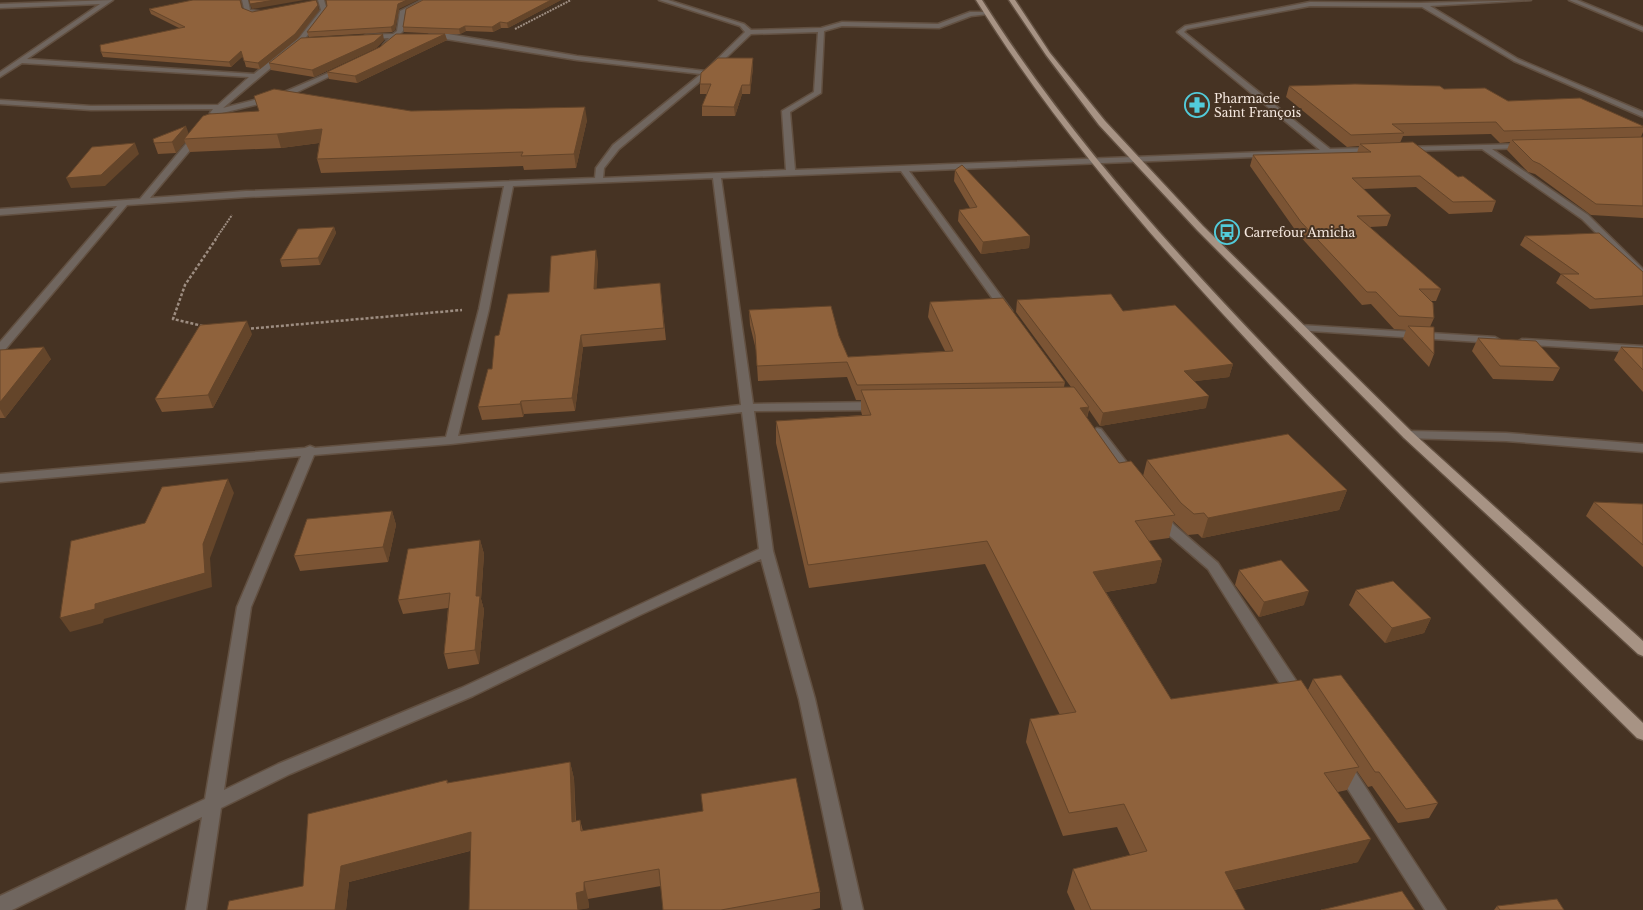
<svg xmlns="http://www.w3.org/2000/svg" width="1643" height="910" font-family="'Libre Baskerville',serif">
<rect width="100%" height="100%" fill="#463323"/>
<g fill="none" stroke-linecap="round" stroke-linejoin="round">
<defs>
<path id="minor" d="M113,0L27,59L254,74L299,38L321,10L318,0H324L327,10L303,41L223,108L282,93L340,68L345,69L287,97L214,115L210,113L213,109L91,110L0,104V100L91,106L218,105L249,77L22,63L0,77V72L100,4L0,8V4Z
M242,0H248L250,10L265,12L262,14L245,13Z
M422,0H429L405,13L403,31L388,46L383,45L389,38L366,39L363,37L366,35L393,34L397,31L400,11Z
M659,0H668L744,24L751,30L821,28L842,22L938,24L970,12H989V14L971,16L939,28L842,26L824,31L821,93L790,112L795,170L1320,150L1177,32L1185,26L1310,2L1420,3L1531,0L1430,6L1518,59L1643,112V117L1514,61L1422,7L1310,6L1187,29L1184,32L1330,149L1373,148L1377,150L1373,152L909,171L1012,311L1007,314L1003,313L901,171L721,178L753,404L877,402L883,406L877,410L754,411L773,551L815,699L863,910H843L799,699L761,559L640,615L473,696L290,774L221,808L206,910H186L202,817L12,910H0V896L205,799L237,607L301,456L0,482V474L305,448L310,446L315,448L446,437L479,309L504,186L246,197L127,205L4,351L0,352V342L117,206L0,215V209L140,199L195,133H198L202,135L201,137L150,198L246,191L595,178L596,168L613,145L701,74L577,60L427,36L430,34H448L577,56L705,71L745,32L740,26ZM818,32L814,92L782,111L786,170L603,178L604,168L619,149L709,74L751,34ZM713,178L741,405L458,436L489,309L513,186ZM742,412L759,549L461,688L278,764L224,790L251,607L314,455L451,444Z
M1569,0H1577L1643,27V31Z
M1529,144V148H1526L1492,149L1588,215L1643,269V277L1640,276L1582,219L1482,149L1403,151L1399,149L1403,147Z
M1300,325L1495,337L1500,340L1495,343L1296,330V326Z
M1522,339L1643,346V352L1518,344L1517,342Z
M1097,428L1101,429L1135,473L1136,476L1135,479H1125L1091,432Z
M1408,431L1506,433L1643,444V452L1506,441L1404,438L1402,435Z
M1162,514L1167,515L1174,525L1218,563L1303,691L1305,696L1303,701L1297,702L1291,701L1208,569L1164,531L1155,518Z
M1343,760L1349,762L1446,910H1425L1337,772L1334,767L1337,762Z"/>
<path id="primary" d="M976,0H982C1066,133 1167,244 1276,358C1395,483 1518,603 1643,723V740L1637,738C1514,617 1391,494 1273,368C1163,250 1062,138 976,0Z
M1009,0H1015L1050,53L1105,121L1203,226L1412,432L1643,641V656L1638,654L1404,438L1197,230L1099,125L1046,55Z"/>
</defs>
<use href="#minor" stroke="#625041" stroke-width="3"/>
<use href="#primary" stroke="#625041" stroke-width="3"/>
<path stroke="#9d8d81" stroke-width="2" stroke-dasharray="2 1" stroke-linecap="butt" d="M515,29L571,0
M215,240L232,215"/>
<path stroke="#9d8d81" stroke-width="2.5" stroke-dasharray="3 2" stroke-linecap="butt" d="M203,326L173,319L185,285L216,239
M246,329L462,310"/>
<use href="#minor" fill="#70665f" fill-rule="evenodd"/>
<use href="#primary" fill="#a79384" fill-rule="evenodd"/>
</g>
<path fill="#7b5434" d="M193,0H241L242,9L252,12L319,10L297,39L260,69L246,67L243,56L231,67L103,57L101,52L179,28L151,14L149,9Z
M423,0H561L508,28H501L493,32L466,31L460,34H445L447,40L357,83L329,79L327,72L443,34L404,32L403,27Z
M327,6L399,9L395,30L392,32L309,37L307,32Z
M384,40L376,48L314,77L271,70L269,63Z
M753,58V67L750,94H742L735,116H702V106L707,94H700V84Z
M1289,86L1444,89L1643,126V132L1641,137H1643V218L1591,215L1535,174L1528,172L1507,150L1510,142L1500,143L1491,134L1403,136L1400,143L1458,177L1496,201L1492,212L1449,214L1416,187L1363,189L1391,215L1387,226L1370,227L1441,289L1436,301H1431L1434,318L1430,327L1434,354L1429,367L1403,339L1406,330L1394,329L1371,304L1362,305L1298,234L1250,166L1253,155L1357,153L1359,146L1347,147L1286,97Z
M411,111L587,120L576,168L524,170L523,166L321,173L317,159L319,143L281,148L190,152L185,142L176,153L158,154L154,143L188,134Z
M955,170L1030,236L1029,248L981,254L958,221L959,210L970,208L954,181Z
M334,227L336,233L320,265L282,267L280,260Z
M1525,236L1643,272V305L1590,309L1556,283L1561,274L1520,245Z
M598,261L596,289L660,283L666,340L583,347L575,411L524,414L523,417L482,420L478,407L492,369L499,335L549,292Z
M1017,300L1123,311L1233,364L1229,377L1195,381L1206,408L1100,426L1089,410L1087,418L1119,463L1143,476L1147,460L1347,490L1339,510L1202,538L1198,534L1188,535L1173,521L1169,538L1148,541L1162,560L1156,583L1106,592L1171,699L1308,690L1313,679L1438,803L1429,818L1398,823L1372,786L1368,787L1357,771L1347,790L1338,792L1358,862L1234,890L1245,910H1075L1067,892L1073,869L1130,855L1117,827L1063,836L1026,742L1030,719L1060,715L985,564L809,588L776,443V421L862,415L861,411V400H856L847,377L758,381L756,350L750,325L749,310L839,336L848,357L945,351L928,317L930,302L1065,382L1064,387H1071L1016,312Z
M252,334L213,408L162,412L155,399Z
M1478,338L1560,368L1553,381L1493,379L1472,351Z
M1621,347L1643,348V392L1614,360Z
M0,350L51,359L5,418H0Z
M1594,502L1643,504V567L1586,516Z
M392,511L396,525L388,562L300,571L294,556Z
M480,540L484,554L481,599L484,610L479,664L448,669L444,654L448,608L403,614L398,600Z
M1239,570L1304,605L1259,617L1235,585Z
M1356,590L1431,618L1424,633L1385,643L1349,605Z
M570,762L574,779L576,821L580,820L583,831L820,892V908L811,910H663L661,886L588,899L589,908L581,909L470,851L349,882L346,910H227L303,886L447,780L448,783Z
M1497,906L1564,910H1494Z"/>
<path fill="#64452a" d="M275,0H304L252,9L250,4Z
M407,0H418L399,9L395,30L392,32L391,27L398,4Z
M551,0H561L508,28L507,23Z
M318,5L319,10L297,39L260,69L258,63Z
M500,22L501,28L493,32L492,27Z
M465,26L466,31L460,34L459,29Z
M383,34L384,40L376,48L314,77L312,70Z
M445,34L447,40L357,83L355,76Z
M241,51L243,56L231,67L229,62Z
M753,58V67L750,94V85Z
M742,85V94L735,116L734,107Z
M585,107L587,120L576,168L574,154Z
M186,126L190,137L184,139L185,142L176,153L172,142Z
M322,129L326,142L281,148L277,134Z
M135,143L139,154L105,186L71,188L66,178Z
M334,227L336,233L320,265L318,258Z
M1030,236L1029,248L981,254L983,242Z
M596,250L598,261L596,301L594,289Z
M247,321L252,334L213,408L208,395Z
M581,335L583,347L575,411L572,398Z
M44,347L51,359L5,418L0,409V402Z
M1233,364L1229,377L1181,383L1184,371Z
M1209,396L1206,408L1100,426L1103,413Z
M521,401L524,414L523,417L520,404Z
M1089,407L1085,428L1080,408Z
M228,479L234,493L210,558L212,587L104,619L103,623L70,632L60,618L95,604L203,544Z
M1347,490L1339,510L1202,538L1208,518Z
M392,511L396,525L388,562L383,547Z
M480,540L484,554L481,599L484,610L479,664L475,650L476,596Z
M1162,560L1156,583L1088,595L1093,572Z
M1309,591L1304,605L1259,617L1264,602Z
M1431,618L1424,633L1385,643L1392,628Z
M570,762L574,779L576,839L572,822Z
M471,832L477,849L349,882L346,910H335L341,866Z
M1371,839L1358,862L1215,894L1225,872Z
M584,882L588,899L589,908L578,910L576,893Z"/>
<path fill="#8f623c" stroke="#64452a" d="M193,0H240L242,8L252,12L316,0L318,5L295,34L258,63L244,61L241,51L229,62L101,52L100,45L185,27L149,9Z
M249,0H275L250,4Z
M326,0H407L398,4L394,25L391,27L307,32L327,6Z
M423,0H551L507,23L500,22L492,27L465,26L459,29L403,27L406,9Z
M383,34L374,42L312,70L269,63L301,38Z
M396,34H445L355,76L327,72L380,47Z
M718,58H753L750,85H742L734,107L702,106L711,84H700L701,73Z
M1355,84L1440,86L1444,89L1485,88L1508,101L1580,98L1643,126V127L1504,131L1496,122L1392,124L1404,133L1351,135L1289,86Z
M274,89L411,111L585,107L574,154L521,156L523,152L317,159L322,129L277,134L184,139L203,116L209,114L259,111L254,96Z
M186,126L172,142L154,143L153,139Z
M1643,137V206L1596,204L1540,164L1533,161L1512,140Z
M1413,142L1458,177L1463,176L1496,201L1453,202L1420,176L1352,178L1391,215L1357,216L1441,289H1419L1433,303L1434,318L1399,316L1376,292H1367L1301,222L1253,155L1371,152L1360,144Z
M135,143L101,175L66,178L92,147Z
M962,165L1030,236L983,242L959,210L977,207L955,170Z
M334,227L318,258L280,260L298,229Z
M1599,233L1643,272V296L1595,299L1561,274H1579L1525,236Z
M596,250L594,289L660,283L664,328L581,335L572,398L521,401L520,404L478,407L488,369H492L495,336L499,335L508,294L549,292L551,256Z
M1111,294L1123,311L1175,305L1233,364L1184,371L1209,396L1103,413L1017,300Z
M1003,298L1065,382L857,385L847,362L757,366L755,335L749,310L831,306L839,336L848,357L953,351L930,302Z
M247,321L208,395L155,399L200,325Z
M1408,326L1434,327V354Z
M1478,338L1536,341L1560,368L1500,366Z
M44,347L5,396L0,402V350Z
M1621,347L1643,348V370Z
M1074,387L1089,407L1080,408L1119,463L1131,461L1175,515L1135,521L1162,560L1093,572L1171,699L1301,680L1359,767L1324,773L1371,839L1225,872L1245,910H1091L1073,869L1147,851L1124,804L1069,813L1030,719L1076,712L987,541L808,565L776,421L871,415L861,390Z
M1288,434L1347,490L1208,518L1204,513L1194,514L1181,503L1147,460Z
M228,479L203,544L205,573L95,604V609L60,618L71,541L145,523L162,487Z
M1594,502L1643,504V545Z
M392,511L383,547L294,556L307,519Z
M480,540L476,596H480L475,650L444,654L450,593L398,600L408,549Z
M1281,560L1309,591L1264,602L1239,570Z
M1393,581L1431,618L1392,628L1356,590Z
M1341,675L1438,803L1406,809L1379,772H1375L1313,679Z
M570,762L572,822L580,820L581,831L703,811L701,794L796,778L820,892L721,910H663L659,869L584,882V891L576,893L578,910H469L471,832L341,866L335,910H227L229,901L303,886L308,814L447,780V783Z
M1402,891L1415,910H1321Z
M1557,899L1564,910H1500L1497,906Z"/>
<defs>
<symbol id="pharmacy-ring" viewBox="-11 -11 22 22"><circle r="9.5" fill="#463323" stroke="#52cbda" stroke-width="1.5"/><path d="M-2-6h4v4h4v4h-4v4h-4v-4h-4v-4h4Z" fill="#52cbda"/></symbol>
<symbol id="bus-ring" viewBox="-11 -11 22 22"><circle r="9.5" fill="#463323" stroke="#52cbda" stroke-width="1.5"/><path d="M-5-6H5V4H4V6H2V4H-2V6H-4V4H-5ZM-3.5-4V0h7V-4ZM-3.5 1.2v1.5H-2V1.2ZM2 1.2v1.5H3.5V1.2Z" fill="#52cbda"/></symbol>
</defs>
<g fill-rule="evenodd">
<use href="#pharmacy-ring" x="1183" y="91" width="28" height="28"/>
<use href="#bus-ring" x="1213" y="218" width="28" height="28"/>
</g>
<g text-anchor="middle" dominant-baseline="central" stroke-width="4" stroke-linejoin="round" paint-order="stroke">
<g font-size="12" fill="#f6e9e0" stroke="#463323" text-anchor="start">
<text x="1214" y="98">Pharmacie<tspan x="1214" dy="14">Saint François</tspan></text>
<text x="1244" y="232">Carrefour Amicha</text>
</g>
</g>
</svg>
